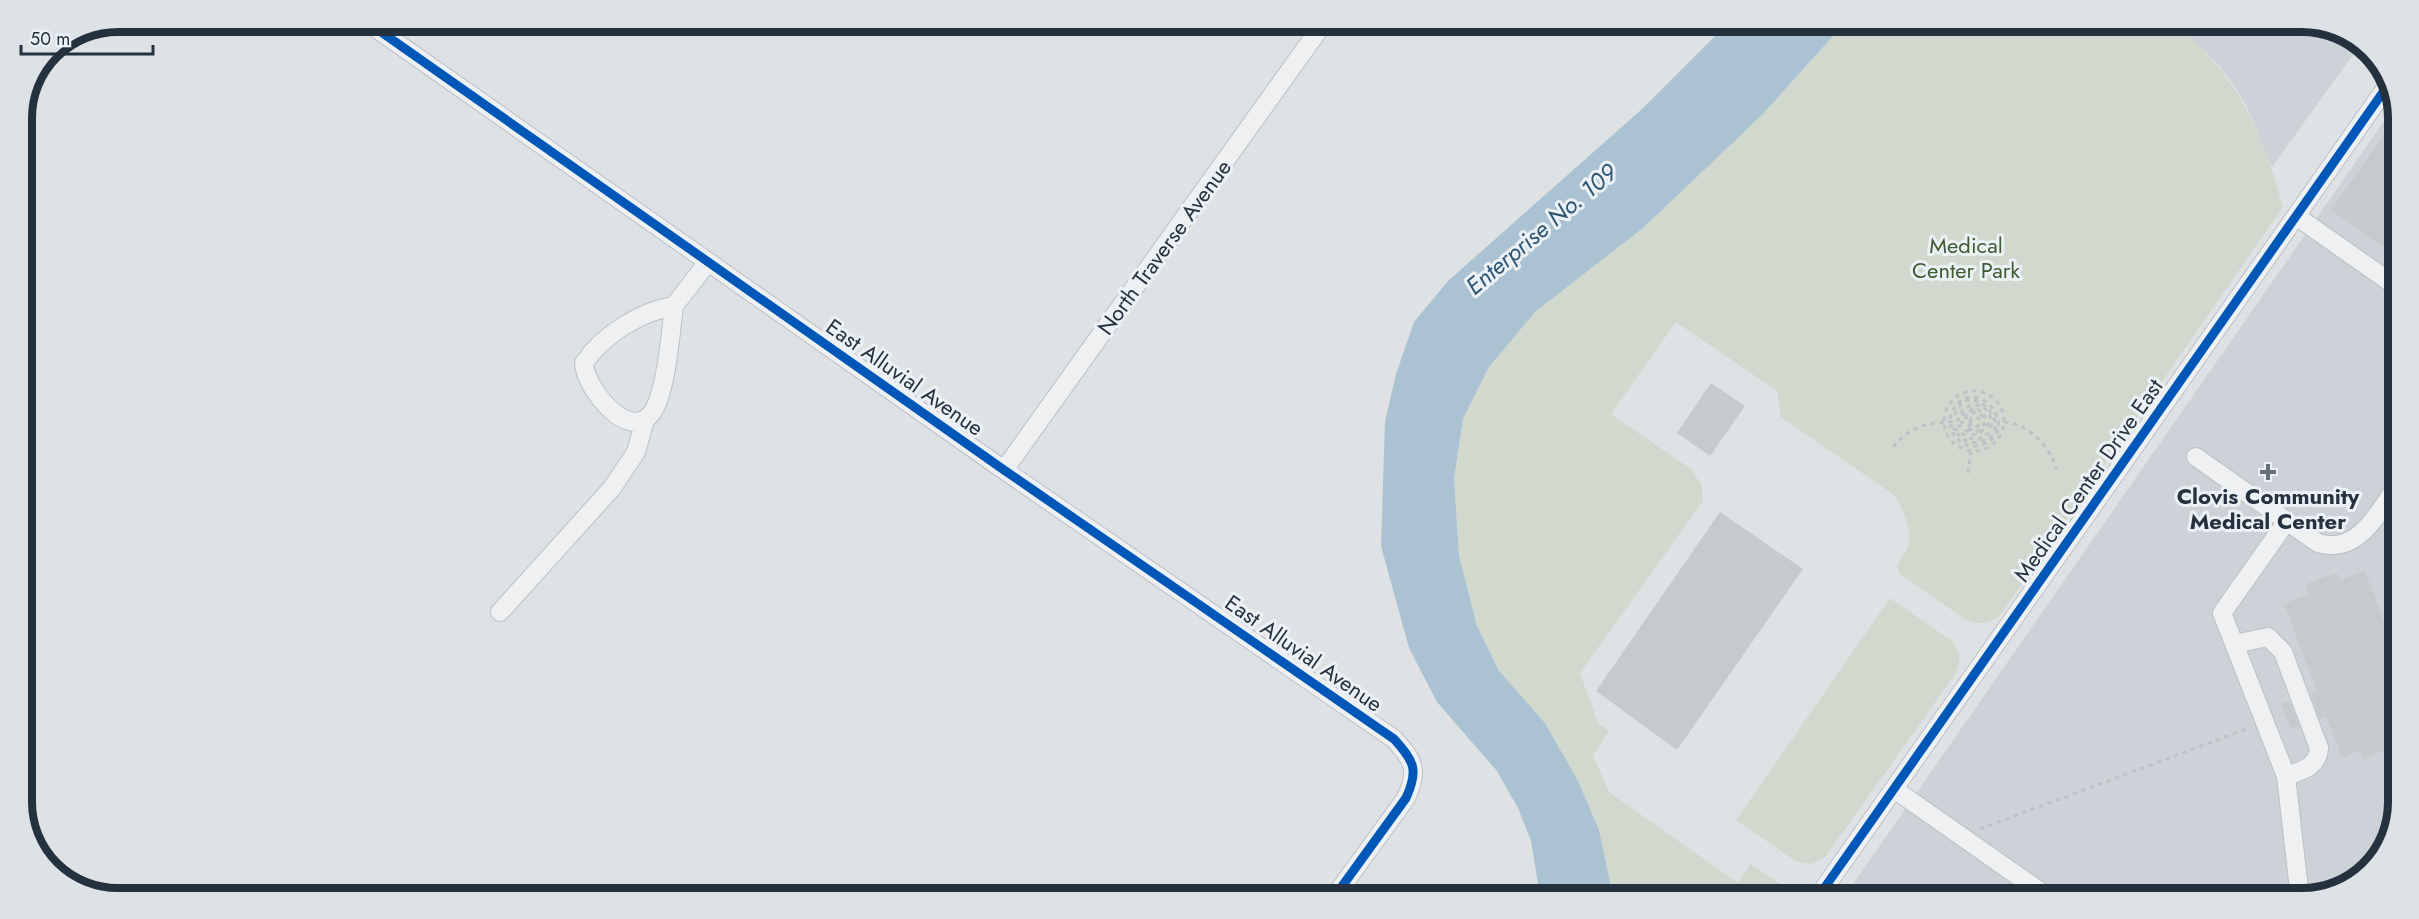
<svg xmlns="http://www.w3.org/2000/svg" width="2419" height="919" font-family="Jost,sans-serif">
<rect width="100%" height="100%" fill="#dfe2e4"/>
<path fill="#ccd2d8" d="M2179,26H2333L2360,45L2272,167L2247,107L2233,84L2216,62Z
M2396,104L2398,110L2393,833L2356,882L2302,898L1844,897Z"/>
<path fill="#d1d9cf" d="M1843,25L2179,26C2239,80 2262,129 2283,207L2001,614C1991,623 1979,626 1966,620L1900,574L1897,568C1899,560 1905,554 1908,546C1913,531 1903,508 1894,495L1781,417L1777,391L1676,322L1611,414L1691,469L1702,486L1703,501L1580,673L1598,723L1609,731L1593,755L1609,792L1738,883L1750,864L1790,890V897L1613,896L1599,830L1578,781L1545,723L1499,671L1477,626L1459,556L1454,478L1463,419L1489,367L1535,312L1643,228L1762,115Z
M1890,598L1952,641C1961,652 1961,660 1956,673L1826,856L1812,864L1797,862L1736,820Z"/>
<path fill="#abc2d2" d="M1726,25H1843L1762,115L1643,228L1535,312L1489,367L1463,419L1454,478L1459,556L1477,626L1499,671L1545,723L1578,781L1599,830L1613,896H1540L1531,841L1518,808L1497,771L1437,702L1409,648L1381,546L1385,422L1396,374L1414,322L1448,281L1642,109Z"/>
<path fill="#c7cacc" d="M2398,115L2397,239V257L2331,210Z
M1711,383L1745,406L1710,456L1677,433Z
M1720,512L1803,569L1677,750L1596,691Z
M2365,571L2394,648L2393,746L2363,759L2359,750L2342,758L2326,716L2320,719L2311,693L2317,691L2284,604L2309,594L2306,584L2337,573L2340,580Z
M2289,701L2299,726L2291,729L2281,704Z"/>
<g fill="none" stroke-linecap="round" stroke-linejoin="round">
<defs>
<path id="minor" d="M367,22L1004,470L1394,739C1414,761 1419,770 1406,798L1335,896
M2296,216L2397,287
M674,306C671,330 666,396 651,414C628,442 585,388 584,363C603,335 641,311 674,306L708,262
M2196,457L2318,543C2357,555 2376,516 2395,489
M1004,470L1323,24
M2287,521L2222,613L2286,776L2300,898
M500,612L612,488L636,452L645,420
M2234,644L2268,637L2283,652L2319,748C2318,767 2301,771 2286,776
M1894,789L2048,897
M1818,897L2388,85"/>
</defs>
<use href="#minor" stroke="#bdc0c2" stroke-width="20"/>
<path stroke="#bec1c5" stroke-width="3" stroke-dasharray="4.5 4.5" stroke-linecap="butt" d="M1944 421a30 30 0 1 1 60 0a30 30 0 1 1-60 0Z
M1970 422a5 5 0 1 1 10 0a5 5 0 1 1-10 0Z
M2004,422C2027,423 2051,447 2056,469
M1893,447C1909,426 1932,421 1957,422L1963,409C1992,391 2003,439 1975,439C1965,439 1962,431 1954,429C1960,438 1967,444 1978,442C2023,435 1968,369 1954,418L1950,417C1970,364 2027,431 1981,445C1966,450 1954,440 1950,426H1961L1971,435L1980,434L1988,424L1983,412L1975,408L1963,414L1961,422L1964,423L1967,415C1976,409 1985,414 1984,425L1977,432L1968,429L1966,427L1971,425
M1968,473L1971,451
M2387,531L2395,552
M1980,829L2249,728"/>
<use href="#minor" stroke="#eef0f2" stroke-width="18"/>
<defs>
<path id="cycleway" d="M367,22L1004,470L1394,739C1414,761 1419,770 1406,798L1335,896
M1818,897L2388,85"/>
</defs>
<use href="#cycleway" stroke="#ecf1f5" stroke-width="13"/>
<use href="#cycleway" stroke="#0057b8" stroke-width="9"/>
</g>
<path fill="#666f78" stroke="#ecf1f5" stroke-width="2" d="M2265 463h6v6h6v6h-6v6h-6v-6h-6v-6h6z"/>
<g text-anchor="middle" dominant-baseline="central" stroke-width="6" stroke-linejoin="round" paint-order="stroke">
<g font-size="22" fill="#3e5b32" stroke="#ecf1f5">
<text x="1966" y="245">Medical<tspan x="1966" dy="25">Center Park</tspan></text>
</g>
<g font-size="22" fill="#25313e" stroke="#ecf1f5">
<text transform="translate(1164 247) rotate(-54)">North Traverse Avenue</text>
<text transform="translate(905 377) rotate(35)">East Alluvial Avenue</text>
<text transform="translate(2088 480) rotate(-55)">Medical Center Drive East</text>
<text transform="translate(1304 653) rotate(35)">East Alluvial Avenue</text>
</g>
<g font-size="22" font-weight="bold" fill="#25313e" stroke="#ecf1f5">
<text x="2268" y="496">Clovis Community<tspan x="2268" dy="25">Medical Center</tspan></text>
</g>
<g font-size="24" font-style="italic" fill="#2d5574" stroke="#ecf1f5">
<text transform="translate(1541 229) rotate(-40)">Enterprise No. 109</text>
</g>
</g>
<path d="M0 0H2419V919H0ZM118 32H2302A86 86 0 0 1 2388 118V802A86 86 0 0 1 2302 888H118A86 86 0 0 1 32 802V118A86 86 0 0 1 118 32Z" fill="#dce2e6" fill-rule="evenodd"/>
<path fill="none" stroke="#25313e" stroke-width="8" d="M118 32H2302A86 86 0 0 1 2388 118V802A86 86 0 0 1 2302 888H118A86 86 0 0 1 32 802V118A86 86 0 0 1 118 32Z"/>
<path d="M21 45v9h132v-9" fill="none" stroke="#25313e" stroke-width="3"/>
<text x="30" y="45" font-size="18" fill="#25313e" stroke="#ecf1f5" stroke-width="4.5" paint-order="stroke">50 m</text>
</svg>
